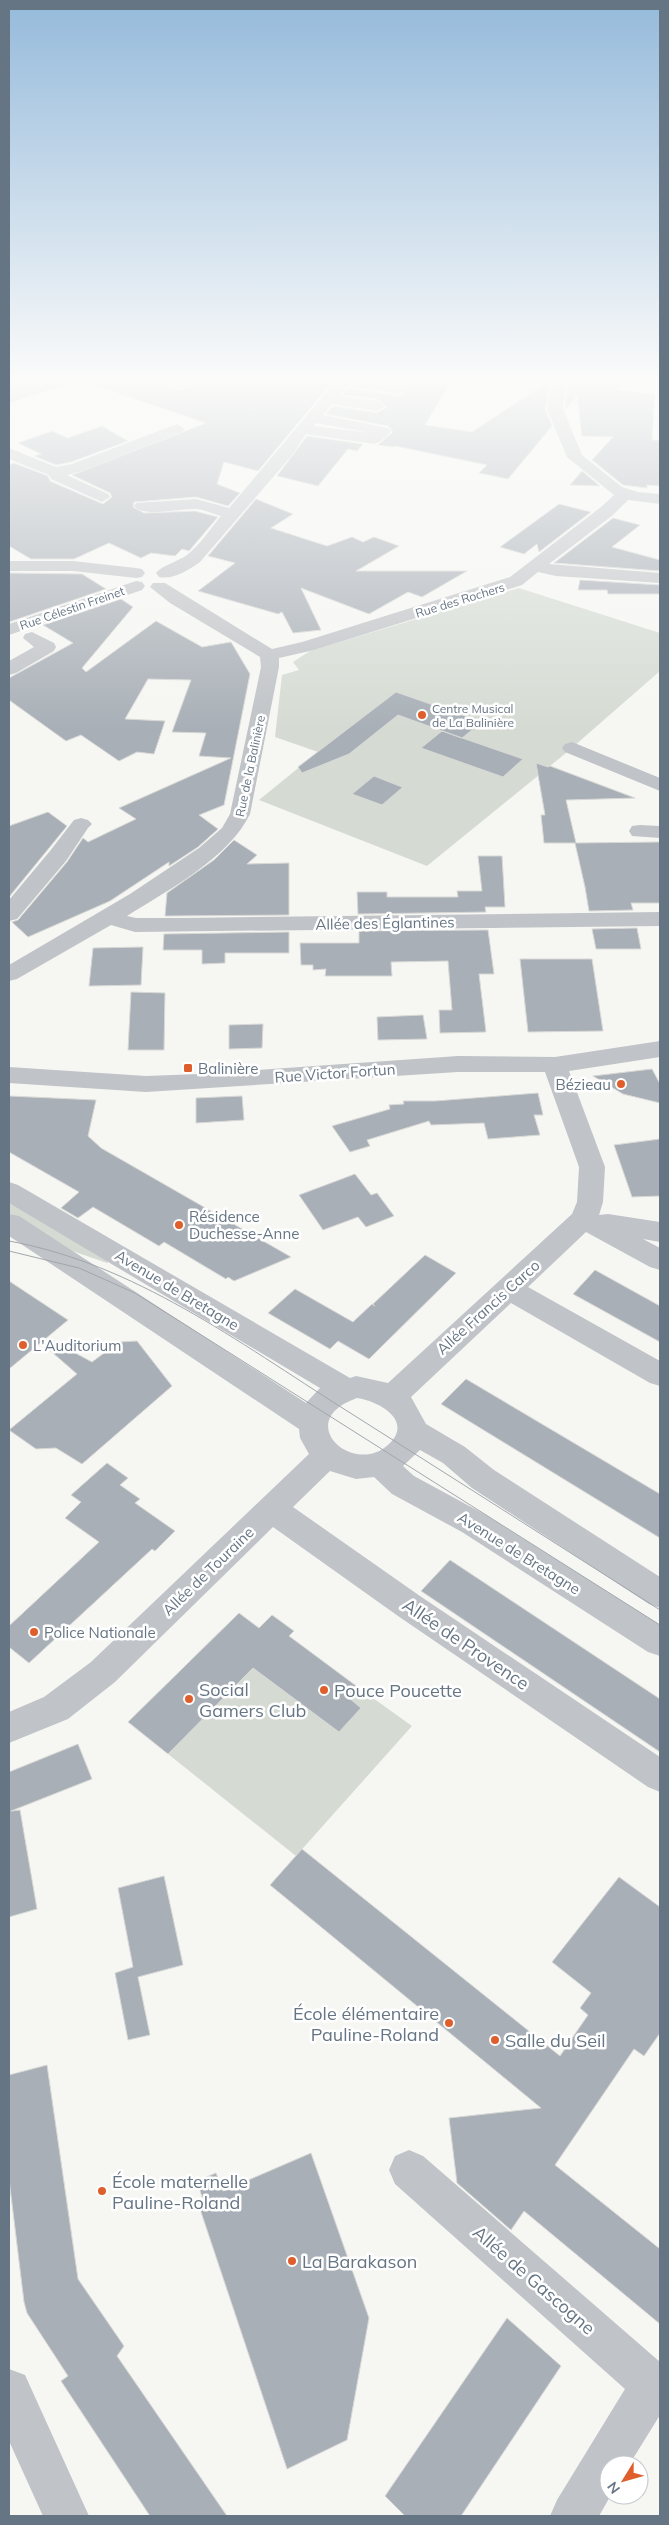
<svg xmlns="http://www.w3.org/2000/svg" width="669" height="2525" font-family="Mulish,sans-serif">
<rect width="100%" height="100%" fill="#f6f7f3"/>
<path fill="#d5dbd3" d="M519,588L660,633V671L566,753L427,866L259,800L318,752L275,737L282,675L299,670L293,662L310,651Z
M9,1197L113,1258L107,1263L52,1244L9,1215Z
M253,1668L326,1722L359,1688L412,1726L296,1856L168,1754Z"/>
<path fill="#a8afb6" stroke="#d8d8d6" d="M9,376H77V381L9,403Z
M91,376H149L152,381L182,391L192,385L180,376L311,378L312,376H337L258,471L224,462L217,484L240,493L228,506L196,497L134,502L133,507L144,513L195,511L218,517L189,551L182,549L175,556L151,553L141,558L109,543L74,559H31L9,546V465L14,463L48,476L50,481L103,504L112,497L110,493L72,475L206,423L80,380Z
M357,376H454L425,425L472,432L546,383L549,385L545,410L552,426L508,479L479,473L487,465L395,446L393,447L378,445L393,432L388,426L326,414L333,406L377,413L387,407L377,399L343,395L348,388L399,396L408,390L404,385Z
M562,376H618L615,380L624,382L618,390L655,394L652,440H660V486L647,485V488L623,485L592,460L613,437L582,436L577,396L565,410L568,382Z
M102,426L128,441L71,462L56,465L34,456L41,454L18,443L52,431L68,438Z
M307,436L363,444L357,451L348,449L318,486L277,476Z
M582,471L600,486L570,485Z
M256,499L293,514L271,528L327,546L352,537L363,542L374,537L399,546L356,571H467L422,597L408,592L369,614L301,588L321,630L293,633L282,612L278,614L198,591L235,563L208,556Z
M559,504L591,512L539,552L537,544L524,554L500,547Z
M613,518L640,525L612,547L660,560V571L554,563Z
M9,573L82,574L106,589L9,622Z
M580,580L660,585V594H608L607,590H578Z
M121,599L133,607L82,668L86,672L156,621L202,647L231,642L250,674L224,805L199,815L218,829L198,847L169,866V862L110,901L28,937L12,922L18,920L67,862L83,838L88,842L136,819L119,808L231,758L199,756L206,733L172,732L191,680L148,679L125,719L165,721L154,754L137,752L119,761L81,735L66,741L9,700V678L73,643L43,625Z
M396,692L482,722L462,738L398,715L349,754L302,773L298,767Z
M442,731L523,759L503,777L421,748Z
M536,763L548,767L550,766L635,798L566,800L576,843L660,842V903H631L633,910L589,911L585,887L575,843H544L541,815H545Z
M374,776L402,787H403L382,805L352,794Z
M48,812L67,826L9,897V826Z
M234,840L257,855L247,864L289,863V915L165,916L167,893L214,860Z
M478,856H502L505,907H485L486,912L358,914L357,892H387V897H458L457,891H482Z
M637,928L641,949H596L592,929Z
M488,930L494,974H479L486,1032L440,1033L439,1010H452L448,961L391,962L392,976H325L326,969L313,970V965H301L300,943H359V931Z
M289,932V953H225V963L202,964V950H163L164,934Z
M143,947L141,985L89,986L93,948Z
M520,959H592L603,1031L528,1032Z
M131,992L165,993L164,1050H128Z
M423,1015L427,1039L378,1040L377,1017Z
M263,1024L262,1048L229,1049V1025Z
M652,1069L660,1084V1103L623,1094L593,1076Z
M538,1093L543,1115H534L540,1135L488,1139L484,1123L431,1125L429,1121L367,1140L370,1146L350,1152L332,1126L390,1109L389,1105L404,1104L403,1101H435Z
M9,1096L96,1100L88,1136L101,1148L291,1257L234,1281L228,1277L226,1279L164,1242L159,1246L93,1207L78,1218L61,1208L79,1192L9,1152Z
M242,1096L244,1120L196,1123V1098Z
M660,1139V1196L632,1197L614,1145Z
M355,1174L371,1195L377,1193L394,1216L366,1227L358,1217L323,1230L299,1195Z
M425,1255L456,1273L369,1359L338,1341L330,1349L268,1313L295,1289L353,1322L372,1304L375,1306L373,1304Z
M595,1270L660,1306V1342L573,1294Z
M9,1281L68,1320L9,1369Z
M51,1340L92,1362L119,1342L137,1341L172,1386L82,1464L56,1448L36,1449L9,1430L77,1374L46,1347Z
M466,1379L660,1494V1538L441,1404Z
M107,1463L128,1478L120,1485L140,1499L135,1503L175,1531L155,1551L152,1549L29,1663L9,1647V1626L99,1542L65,1518L81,1502L71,1495Z
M450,1560L660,1699V1752L421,1591Z
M239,1613L259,1628L272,1615L294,1631L289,1636L359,1688L349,1698L361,1708L339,1732L253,1668L168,1754L128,1722Z
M78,1744L92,1779L11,1811L20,1810L37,1909L9,1917V1772Z
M302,1849L560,2056L588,2015L580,2008L591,1993L552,1962L619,1877L660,1907V2033L644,2056L634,2049L555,2165L660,2249V2324L524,2211L511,2230L457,2183L449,2118L541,2108L270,1885Z
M164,1876L183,1965L138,1977L150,2035L128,2040L115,1973L133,1967L118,1888Z
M47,2065L78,2279L124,2346L117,2356L227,2516H150L61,2381L68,2376L27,2313L24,2302L9,2179V2075Z
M311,2153L369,2318L347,2440L287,2469L198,2203L203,2200L197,2181L216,2173L223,2191Z
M507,2318L561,2366L461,2516H405L385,2496Z"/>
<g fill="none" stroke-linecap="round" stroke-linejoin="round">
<path fill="#c0c3c7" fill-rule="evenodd" d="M151,376C163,376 182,374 190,385L183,389L153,379Z
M340,376H355L354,378L404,387L406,390L399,394L347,386L339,396L377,401L385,406L377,411L332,404L323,415L388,428L391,431C387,437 381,442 374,444L306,434L293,454L200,562C188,570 174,580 159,577L156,573C161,566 179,561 187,555C200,545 210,529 221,516C213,514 203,509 195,509C181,508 142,518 134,506L136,503L196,499L229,508ZM316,423L371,433L313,426Z
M540,376H559L566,382L563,409L582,455L622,487L638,492L660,494V504L628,500L613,515L549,564L660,573V583L556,576L538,572L522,585L314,650L279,658V667L250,814C229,858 168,890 127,916L136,918H183L660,912V926L135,932L111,925L17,979L9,981V965L130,894L199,848L222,828L230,814L261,667L260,657L170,603L150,587L153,583H165L272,649L302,642L510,577L601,507L614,495L567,457L547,409L551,384Z
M177,424L185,429L182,432L82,471L67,475L108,494L110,497L102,502L51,479L49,475L9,459V448L56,467L72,464Z
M9,561H73L136,568L142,569L145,573L142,577L136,578L73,571H9Z
M136,581L142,582L145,586L142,590L9,635V624Z
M32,632L54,643L56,647L54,651L16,673L9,675V661L34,647L23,638L25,634Z
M572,742L660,778V791L565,752L562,748L565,744Z
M81,818L88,820L92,824L88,828L66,861L17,919L9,921V900L50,851L74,820Z
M640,825L660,826V838L632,836L629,831L632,826Z
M660,1041V1057L569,1071L605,1167L603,1202L599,1215L608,1214L660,1222V1242L643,1239L660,1248V1270L650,1267L586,1232L528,1287L660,1361V1386L650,1383L511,1303L411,1397L426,1424L465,1447L494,1470L660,1577V1608L649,1604L472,1488L443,1463L420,1450L403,1466L414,1476L484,1514L660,1625V1656L648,1652L462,1532L392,1494L374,1477L356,1479L330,1471L293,1507L420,1596L660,1757V1792L648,1787L398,1616L273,1527L115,1682L68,1719L9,1743V1712L44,1697L91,1662L309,1454L300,1438L299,1429L9,1236V1214L19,1216L306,1403L320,1388L9,1203V1182L18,1185L350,1378L356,1376L388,1383L572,1214L577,1202L579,1167L545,1072H458L146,1092L9,1083V1067L146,1076L199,1074L458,1056L555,1057ZM357,1398C378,1401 414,1420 389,1444C354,1478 291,1421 357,1398Z
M409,2150L423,2156L660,2362V2415L629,2465H609V2495H611L599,2516H550L557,2500L625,2389L395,2184L389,2170L395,2156Z
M9,2369L25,2375L89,2516H43L9,2441Z"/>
<path stroke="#a1a7ad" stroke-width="1" d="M9,1241C135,1264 238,1342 344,1409C450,1476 555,1543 660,1610
M9,1251L79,1268L135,1293L660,1625"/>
</g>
<linearGradient id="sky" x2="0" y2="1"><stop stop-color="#95badb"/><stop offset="0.52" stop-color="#fbfbfa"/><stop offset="1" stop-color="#fbfbfa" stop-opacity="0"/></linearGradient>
<rect width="669" height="730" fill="url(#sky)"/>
<g fill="#de5e2c" stroke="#fff" stroke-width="2">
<circle cx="422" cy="715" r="5"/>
<rect x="183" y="1063" width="10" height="10" rx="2.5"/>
<circle cx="621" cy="1084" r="5"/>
<circle cx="179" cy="1225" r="5"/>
<circle cx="23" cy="1345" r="5"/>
<circle cx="34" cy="1632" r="5"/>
<circle cx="324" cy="1690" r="5"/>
<circle cx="189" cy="1699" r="5"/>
<circle cx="449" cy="2023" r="5"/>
<circle cx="495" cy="2040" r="5"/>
<circle cx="102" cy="2191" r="5"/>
<circle cx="292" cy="2261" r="5"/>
</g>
<g text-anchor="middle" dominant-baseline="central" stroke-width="5" stroke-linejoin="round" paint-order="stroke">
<g font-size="12" fill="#667584" stroke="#fff">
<text transform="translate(460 600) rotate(-17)">Rue des Rochers</text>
<text transform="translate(72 608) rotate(-19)">Rue Célestin Freinet</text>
<text transform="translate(250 766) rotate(-78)">Rue de la Balinière</text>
</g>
<g font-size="12" fill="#667584" stroke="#fff" text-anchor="start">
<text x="432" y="708">Centre Musical<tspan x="432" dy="14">de La Balinière</tspan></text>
</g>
<g font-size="15" fill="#667584" stroke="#fff">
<text transform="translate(385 923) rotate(-1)">Allée des Églantines</text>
<text transform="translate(335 1073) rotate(-4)">Rue Victor Fortun</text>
<text transform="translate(177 1290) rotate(31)">Avenue de Bretagne</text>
<text transform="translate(488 1307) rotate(-42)">Allée Francis Carco</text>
<text transform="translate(519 1553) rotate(32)">Avenue de Bretagne</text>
<text transform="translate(208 1571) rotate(-44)">Allée de Touraine</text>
</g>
<g font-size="15" fill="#667584" stroke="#fff" text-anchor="start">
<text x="198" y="1068">Balinière</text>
<text x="611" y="1084" text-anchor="end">Bézieau</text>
<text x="189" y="1216">Résidence<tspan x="189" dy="17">Duchesse-Anne</tspan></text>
<text x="33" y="1345">L'Auditorium</text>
<text x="44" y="1632">Police Nationale</text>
</g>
<g font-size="18" fill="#667584" stroke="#fff">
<text transform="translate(466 1644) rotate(34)">Allée de Provence</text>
<text transform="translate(534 2280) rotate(41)">Allée de Gascogne</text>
</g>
<g font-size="18" fill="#667584" stroke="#fff" text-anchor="start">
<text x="199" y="1689">Social<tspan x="199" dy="21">Gamers Club</tspan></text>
<text x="334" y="1690">Pouce Poucette</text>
<text x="439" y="2013" text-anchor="end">École élémentaire<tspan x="439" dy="21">Pauline-Roland</tspan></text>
<text x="505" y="2040">Salle du Seil</text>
<text x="112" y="2181">École maternelle<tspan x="112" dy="21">Pauline-Roland</tspan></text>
<text x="302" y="2261">La Barakason</text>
</g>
</g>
<rect width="669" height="2525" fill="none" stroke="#667584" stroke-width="20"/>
<g transform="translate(624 2480) rotate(233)"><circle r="24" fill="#ffffff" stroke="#c2c8ce"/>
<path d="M0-4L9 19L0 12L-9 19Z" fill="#de5e2c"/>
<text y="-8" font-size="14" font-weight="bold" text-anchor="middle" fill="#667584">N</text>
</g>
</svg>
